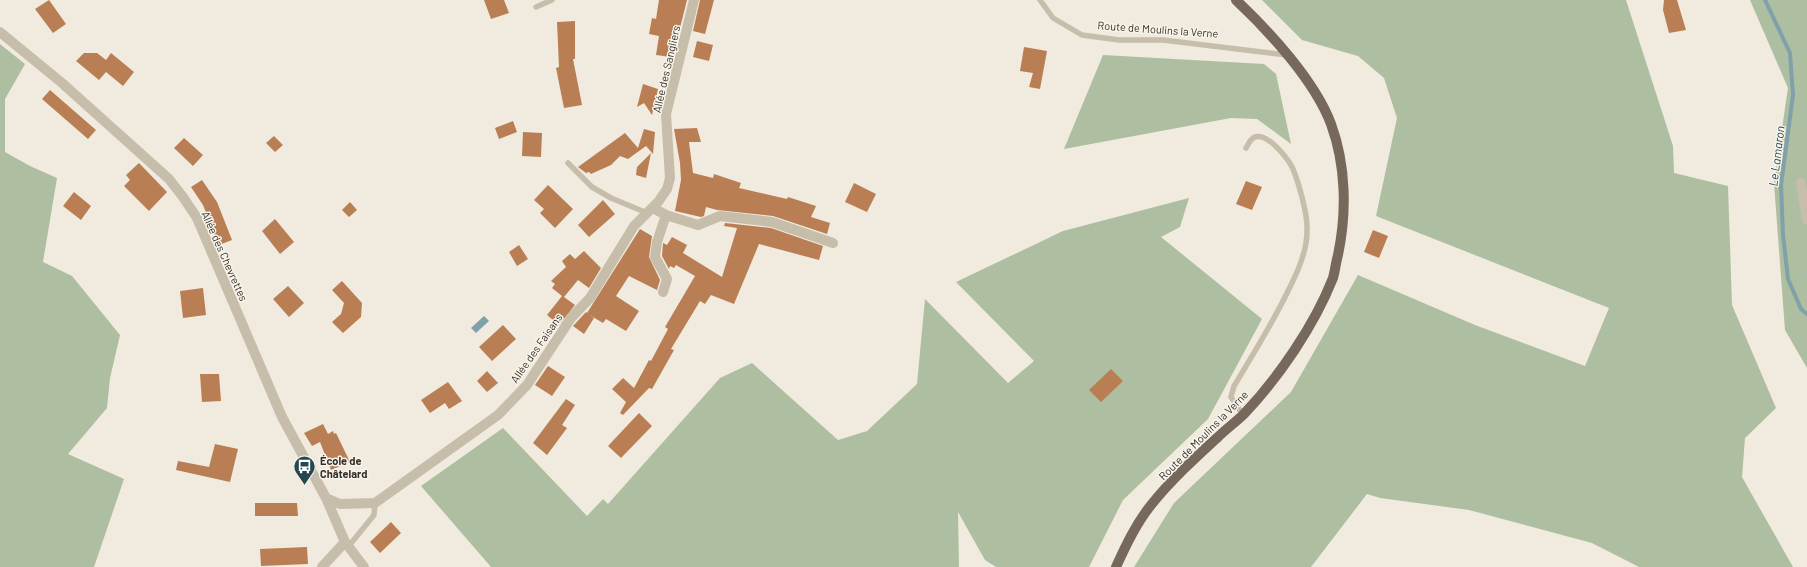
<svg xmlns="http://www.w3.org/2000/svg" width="1807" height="567" font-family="Barlow,sans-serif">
<rect width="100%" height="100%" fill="#f0ebde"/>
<path fill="#aebea0" d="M1262,0H1626L1673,146L1674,173L1728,186L1732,305L1776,408L1745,438L1742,477L1793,567H1639L1592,543L1469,510L1380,498L1367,494L1311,567H1134L1174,503L1291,392L1358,275L1475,325L1585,366L1609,308L1376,216L1397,118L1384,78L1358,56L1302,40Z
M1750,0H1807V368L1785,330L1774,183L1788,88Z
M0,44L25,64L5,99V152L30,166L57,178L43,262L72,276L120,335L110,378L107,408L68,454L124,479L94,567H0Z
M1103,55L1264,64L1276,74L1291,144L1257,119L1231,118L1064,149Z
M1189,198L1180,227L1161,237L1262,319L1208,419L1123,500L1089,567H996L985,560L958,512L959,567H491L421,486L503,428L587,516L603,499L608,504L720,378L752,363L838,440L867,431L917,384L925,299L1008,383L1034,361L956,282L1063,231Z"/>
<path fill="#80a1aa" d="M484,316L489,321L476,333L471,328Z"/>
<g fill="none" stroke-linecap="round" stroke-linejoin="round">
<path stroke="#80a1aa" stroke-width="4" d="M1765,0L1790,53L1793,95L1781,185L1783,235L1788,279L1801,309L1807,314"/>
</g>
<path fill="#b97e53" d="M49,0L66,24L53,33L35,9Z
M484,0H504L509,13L491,19Z
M659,0H687L680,28L676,27L671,57L656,55L659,36L649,34L652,18L656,19Z
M700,0H714L705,34L693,31Z
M1664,0H1677L1686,30L1669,33L1663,10Z
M575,21V59H573L582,105L564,108L556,68L559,67L557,22Z
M697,41L713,45L709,61L693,57Z
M1024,47L1047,51L1040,89L1029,87L1033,73L1020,71Z
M84,53H97L106,60L111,53L134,72L123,86L106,72L99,80L76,61Z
M643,84L658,89L652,115L644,103L637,107Z
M50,90L96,130L88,139L42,99Z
M513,121L517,132L499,139L495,128Z
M697,128L701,142H689L693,173L713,178L714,174L741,183L739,188L787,199L788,197L816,206L811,217L830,223L827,234L773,216L717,210L706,207L704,216L701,217L675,211L681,180L680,163L674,129Z
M644,129L655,132L653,154L646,146L628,159L620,156L611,165L591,174L589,172L586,173L578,167L625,133L638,148Z
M523,132L542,133L541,157L522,156Z
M274,136L283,145L275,152L266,143Z
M184,138L203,155L193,166L174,148Z
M651,153L646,178L636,175L637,167Z
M139,163L167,192L149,211L124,186L130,180L126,175Z
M202,180L217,202L232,240L219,245L203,205L191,187Z
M1246,181L1262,187L1252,210L1236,204Z
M854,183L876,194L867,212L845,202Z
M548,185L573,209L555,228L540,213L544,209L534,200Z
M74,192L91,206L81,220L63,206Z
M603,200L615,214L589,237L578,225Z
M350,202L357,210L349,217L342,210Z
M275,219L294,242L280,254L262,231Z
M725,223L771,228L823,246L819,260L759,244L734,304L711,295L705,304L700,301L671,349L674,350L652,389L649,388L623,415L620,413L626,402L612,389L623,378L634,388L649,360L651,361L668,329L665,327L695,276L676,265L674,268L670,266L669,269L662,256L663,243L667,245L672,237L687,245L683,253L722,277L737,228L724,226Z
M640,229L652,236L649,257L660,280L657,290L629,276L616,296L639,311L626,331L606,319L603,323L588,314L594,318L584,334L573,326L586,312L587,313Z
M1373,230L1388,236L1379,258L1364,252Z
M519,245L528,259L517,266L509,252Z
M584,251L601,268L589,288L578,280L564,297L575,305L559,325L547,315L562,296L552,288L555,284L551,281L566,267L562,261L570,254L575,259Z
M342,281L362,303L361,317L343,333L332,322L341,314L344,303L332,290Z
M288,286L304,303L289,317L273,299Z
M203,288L206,315L183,318L180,291Z
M503,325L516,339L492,361L479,347Z
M548,366L565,377L552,396L535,385Z
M1111,369L1123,381L1101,402L1089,390Z
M487,371L498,383L487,392L477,381Z
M200,374H219L221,401L202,402Z
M448,382L462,401L449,409L445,403L430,413L421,400Z
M566,399L575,405L562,425L567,428L547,455L533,443Z
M639,413L652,426L621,458L608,446Z
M323,424L328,434L333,431L334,434L336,433L350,462L331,470L320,442L312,446L304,433Z
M215,444L238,449L230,482L176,470L178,461L209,467Z
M255,503H297L298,516H255Z
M391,522L401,533L380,553L370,542Z
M307,547L308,564L261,566L260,549Z"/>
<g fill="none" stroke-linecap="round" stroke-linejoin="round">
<path stroke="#c7bdab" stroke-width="5.5" d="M1040,0L1053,18L1082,35L1119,40H1163L1287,55
M536,7L552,0
M568,163L592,187L611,198L647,213
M1243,415L1231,397L1234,386C1253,355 1272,324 1288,291C1297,273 1307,252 1307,231C1308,215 1299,184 1293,169C1289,159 1263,126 1251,140C1249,142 1248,145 1246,148
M348,547L374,515L375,503"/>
<path stroke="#c7bdab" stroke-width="10" d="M0,32L62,83L169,179L183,197L197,218L282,417L326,498L345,542L364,567
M1801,183L1807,220
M653,208L666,215L698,225L720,216L772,222L833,243
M663,292L667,279L655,257L657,242L666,215
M326,498L340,504L375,503L498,415L527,385L571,318L590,298L634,226L658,202L667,189L670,178L666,114L694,0
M322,567L345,542"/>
<path stroke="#76695c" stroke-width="10" d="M1116,567C1126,545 1136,524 1151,505C1171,480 1195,458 1218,437C1226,429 1236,422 1244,414C1279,377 1314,326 1333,278C1335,271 1336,262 1338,255C1347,212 1346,165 1331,124C1315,81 1269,31 1236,0"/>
</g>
<defs>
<symbol id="bus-pin" viewBox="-11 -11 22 30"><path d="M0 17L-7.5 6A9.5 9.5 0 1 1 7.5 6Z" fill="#244753" stroke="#f8f4ea"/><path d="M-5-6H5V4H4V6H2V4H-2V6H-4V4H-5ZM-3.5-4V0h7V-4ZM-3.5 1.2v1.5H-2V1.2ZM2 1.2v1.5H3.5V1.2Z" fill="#fff"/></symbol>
</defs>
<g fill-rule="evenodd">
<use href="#bus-pin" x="292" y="454" width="25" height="34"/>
</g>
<g text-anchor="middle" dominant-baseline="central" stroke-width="3" stroke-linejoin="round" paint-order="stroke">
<g font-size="11" fill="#36302a" stroke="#f8f4ea">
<text transform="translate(1158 29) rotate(4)">Route de Moulins la Verne</text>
<text transform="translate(666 69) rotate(-77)">Allée des Sangliers</text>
<text transform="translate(225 256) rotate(66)">Allée des Chevrettes</text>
<text transform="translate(536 348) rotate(-55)">Allée des Faisans</text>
<text transform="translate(1203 435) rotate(-45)">Route de Moulins la Verne</text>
</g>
<g font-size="11" font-weight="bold" fill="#36302a" stroke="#f8f4ea" text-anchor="start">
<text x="320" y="460">École de<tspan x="320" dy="13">Châtelard</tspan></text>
</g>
<g font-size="12" font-style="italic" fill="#244753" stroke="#f8f4ea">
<text transform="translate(1776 156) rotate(-83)">Le Lamaron</text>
</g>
</g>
</svg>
